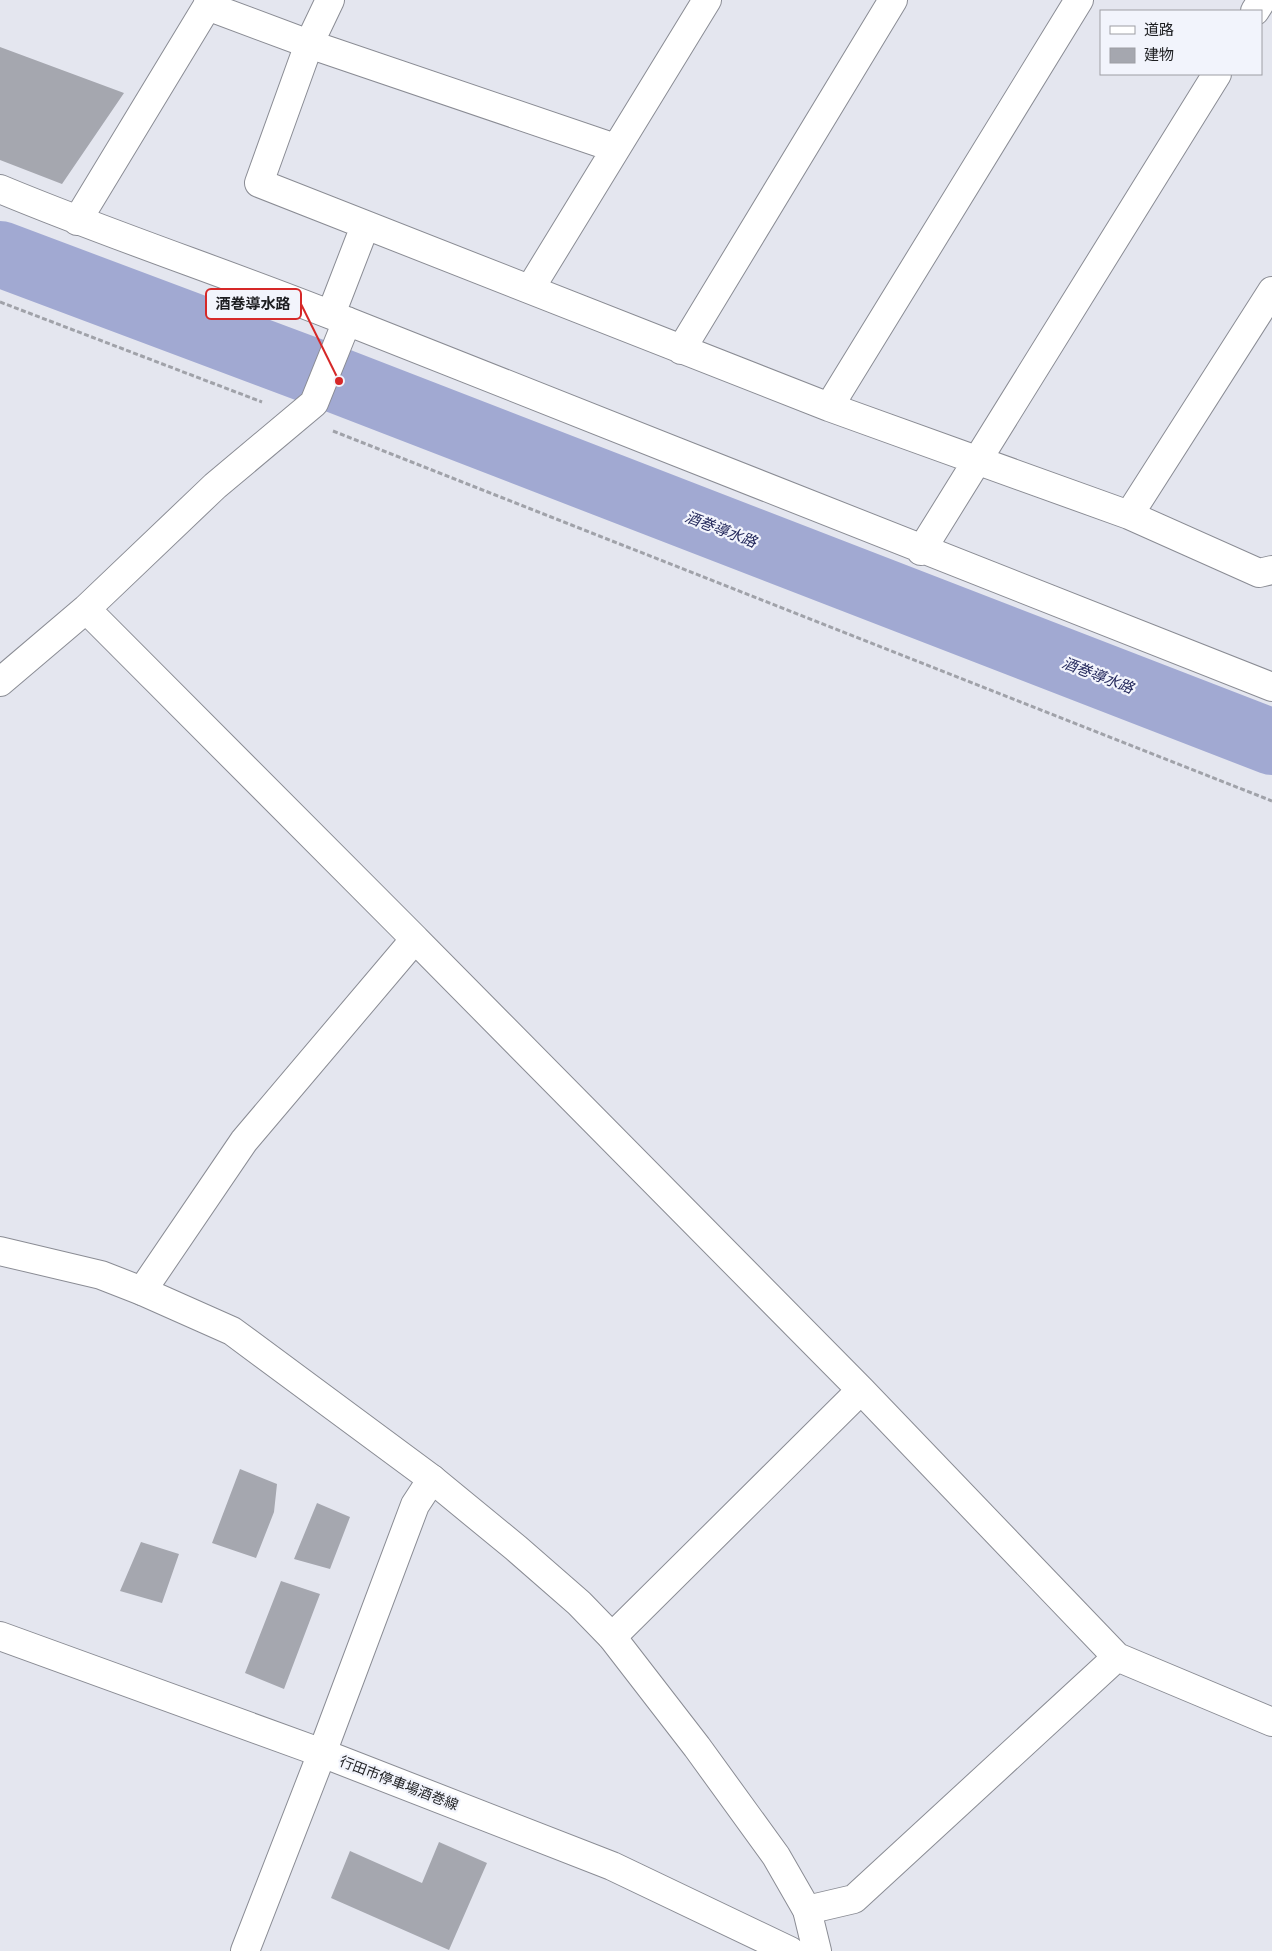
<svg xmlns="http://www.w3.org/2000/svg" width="1272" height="1951" font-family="Ubuntu,'Noto Sans JP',sans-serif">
<rect width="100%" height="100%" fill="#e4e6ef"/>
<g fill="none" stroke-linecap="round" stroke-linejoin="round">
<path stroke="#a1a9d2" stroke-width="66" d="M0,254L339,381L1272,742"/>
</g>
<path fill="#a5a7af" d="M0,47L124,93L62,184L0,160Z
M240,1469L277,1484L274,1512L256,1558L212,1543Z
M317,1503L350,1517L330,1569L294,1559Z
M141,1542L179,1554L162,1603L120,1591Z
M281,1581L320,1594L284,1689L245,1673Z
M439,1842L487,1863L449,1950L331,1898L350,1851L422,1883Z"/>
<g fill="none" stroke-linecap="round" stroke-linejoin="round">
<defs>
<path id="street" d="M330,0L309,44L259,183L829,407L1129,515L1259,573L1272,570
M207,6L309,44L615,148
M1255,11L1262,0
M0,189C110,235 223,272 334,316C647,439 958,565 1272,687
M77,221L211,0
M530,289L707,0
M331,314L365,226
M681,350L893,0
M829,407L1079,0
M1129,515L1272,291
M921,551L1217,74
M86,609L415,939L244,1141L142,1291
M0,682L86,609L215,486L314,403L347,321
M415,939L861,1390L1117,1657L1272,1722
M612,1637L861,1390
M807,1910L854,1899L1117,1657
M245,1951L322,1753L415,1505L432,1479"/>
<path id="secondary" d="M0,1251L101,1275L142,1291L232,1331L432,1479L516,1548L579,1603L612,1637L697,1747L776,1856L807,1910L817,1951
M0,1636L322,1753L612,1866L790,1951"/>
</defs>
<use href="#street" stroke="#8a8c94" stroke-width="30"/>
<use href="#secondary" stroke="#8a8c94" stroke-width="30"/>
<path stroke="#a0a2a9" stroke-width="3" stroke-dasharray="5 2.5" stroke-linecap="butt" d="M0,302L262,402
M333,431L1272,801"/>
<use href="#street" stroke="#fff" stroke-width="28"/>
<use href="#secondary" stroke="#fff" stroke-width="28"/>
</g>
<g text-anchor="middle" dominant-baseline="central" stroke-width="4.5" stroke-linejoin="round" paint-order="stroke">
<g font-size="14" fill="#1d1e21" stroke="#f2f4fc">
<text transform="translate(399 1783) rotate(21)">行田市停車場酒巻線</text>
</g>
<g font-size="15" font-style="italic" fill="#252a5d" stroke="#f2f4fc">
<text transform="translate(721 529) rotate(21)">酒巻導水路</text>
<text transform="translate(1098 675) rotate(21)">酒巻導水路</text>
</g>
</g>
<path fill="none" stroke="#d62828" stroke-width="2" d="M339 381L301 304"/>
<circle fill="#d62828" stroke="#f2f4fc" stroke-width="2" cx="339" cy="381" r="5"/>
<rect fill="#f2f4fc" stroke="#d62828" stroke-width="2" x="206" y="289" width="95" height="30" rx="5"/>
<g font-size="15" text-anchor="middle" font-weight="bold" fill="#1d1e21">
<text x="253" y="309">酒巻導水路</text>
</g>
<rect x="1100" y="10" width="162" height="65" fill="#f2f4fc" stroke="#9d9ea4"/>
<rect x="1110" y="26" width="25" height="8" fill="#ffffff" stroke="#9d9ea4"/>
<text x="1144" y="35" font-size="15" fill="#1d1e21">道路</text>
<rect x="1110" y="48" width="25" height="15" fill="#a5a7af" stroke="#9d9ea4"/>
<text x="1144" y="60" font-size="15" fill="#1d1e21">建物</text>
</svg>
